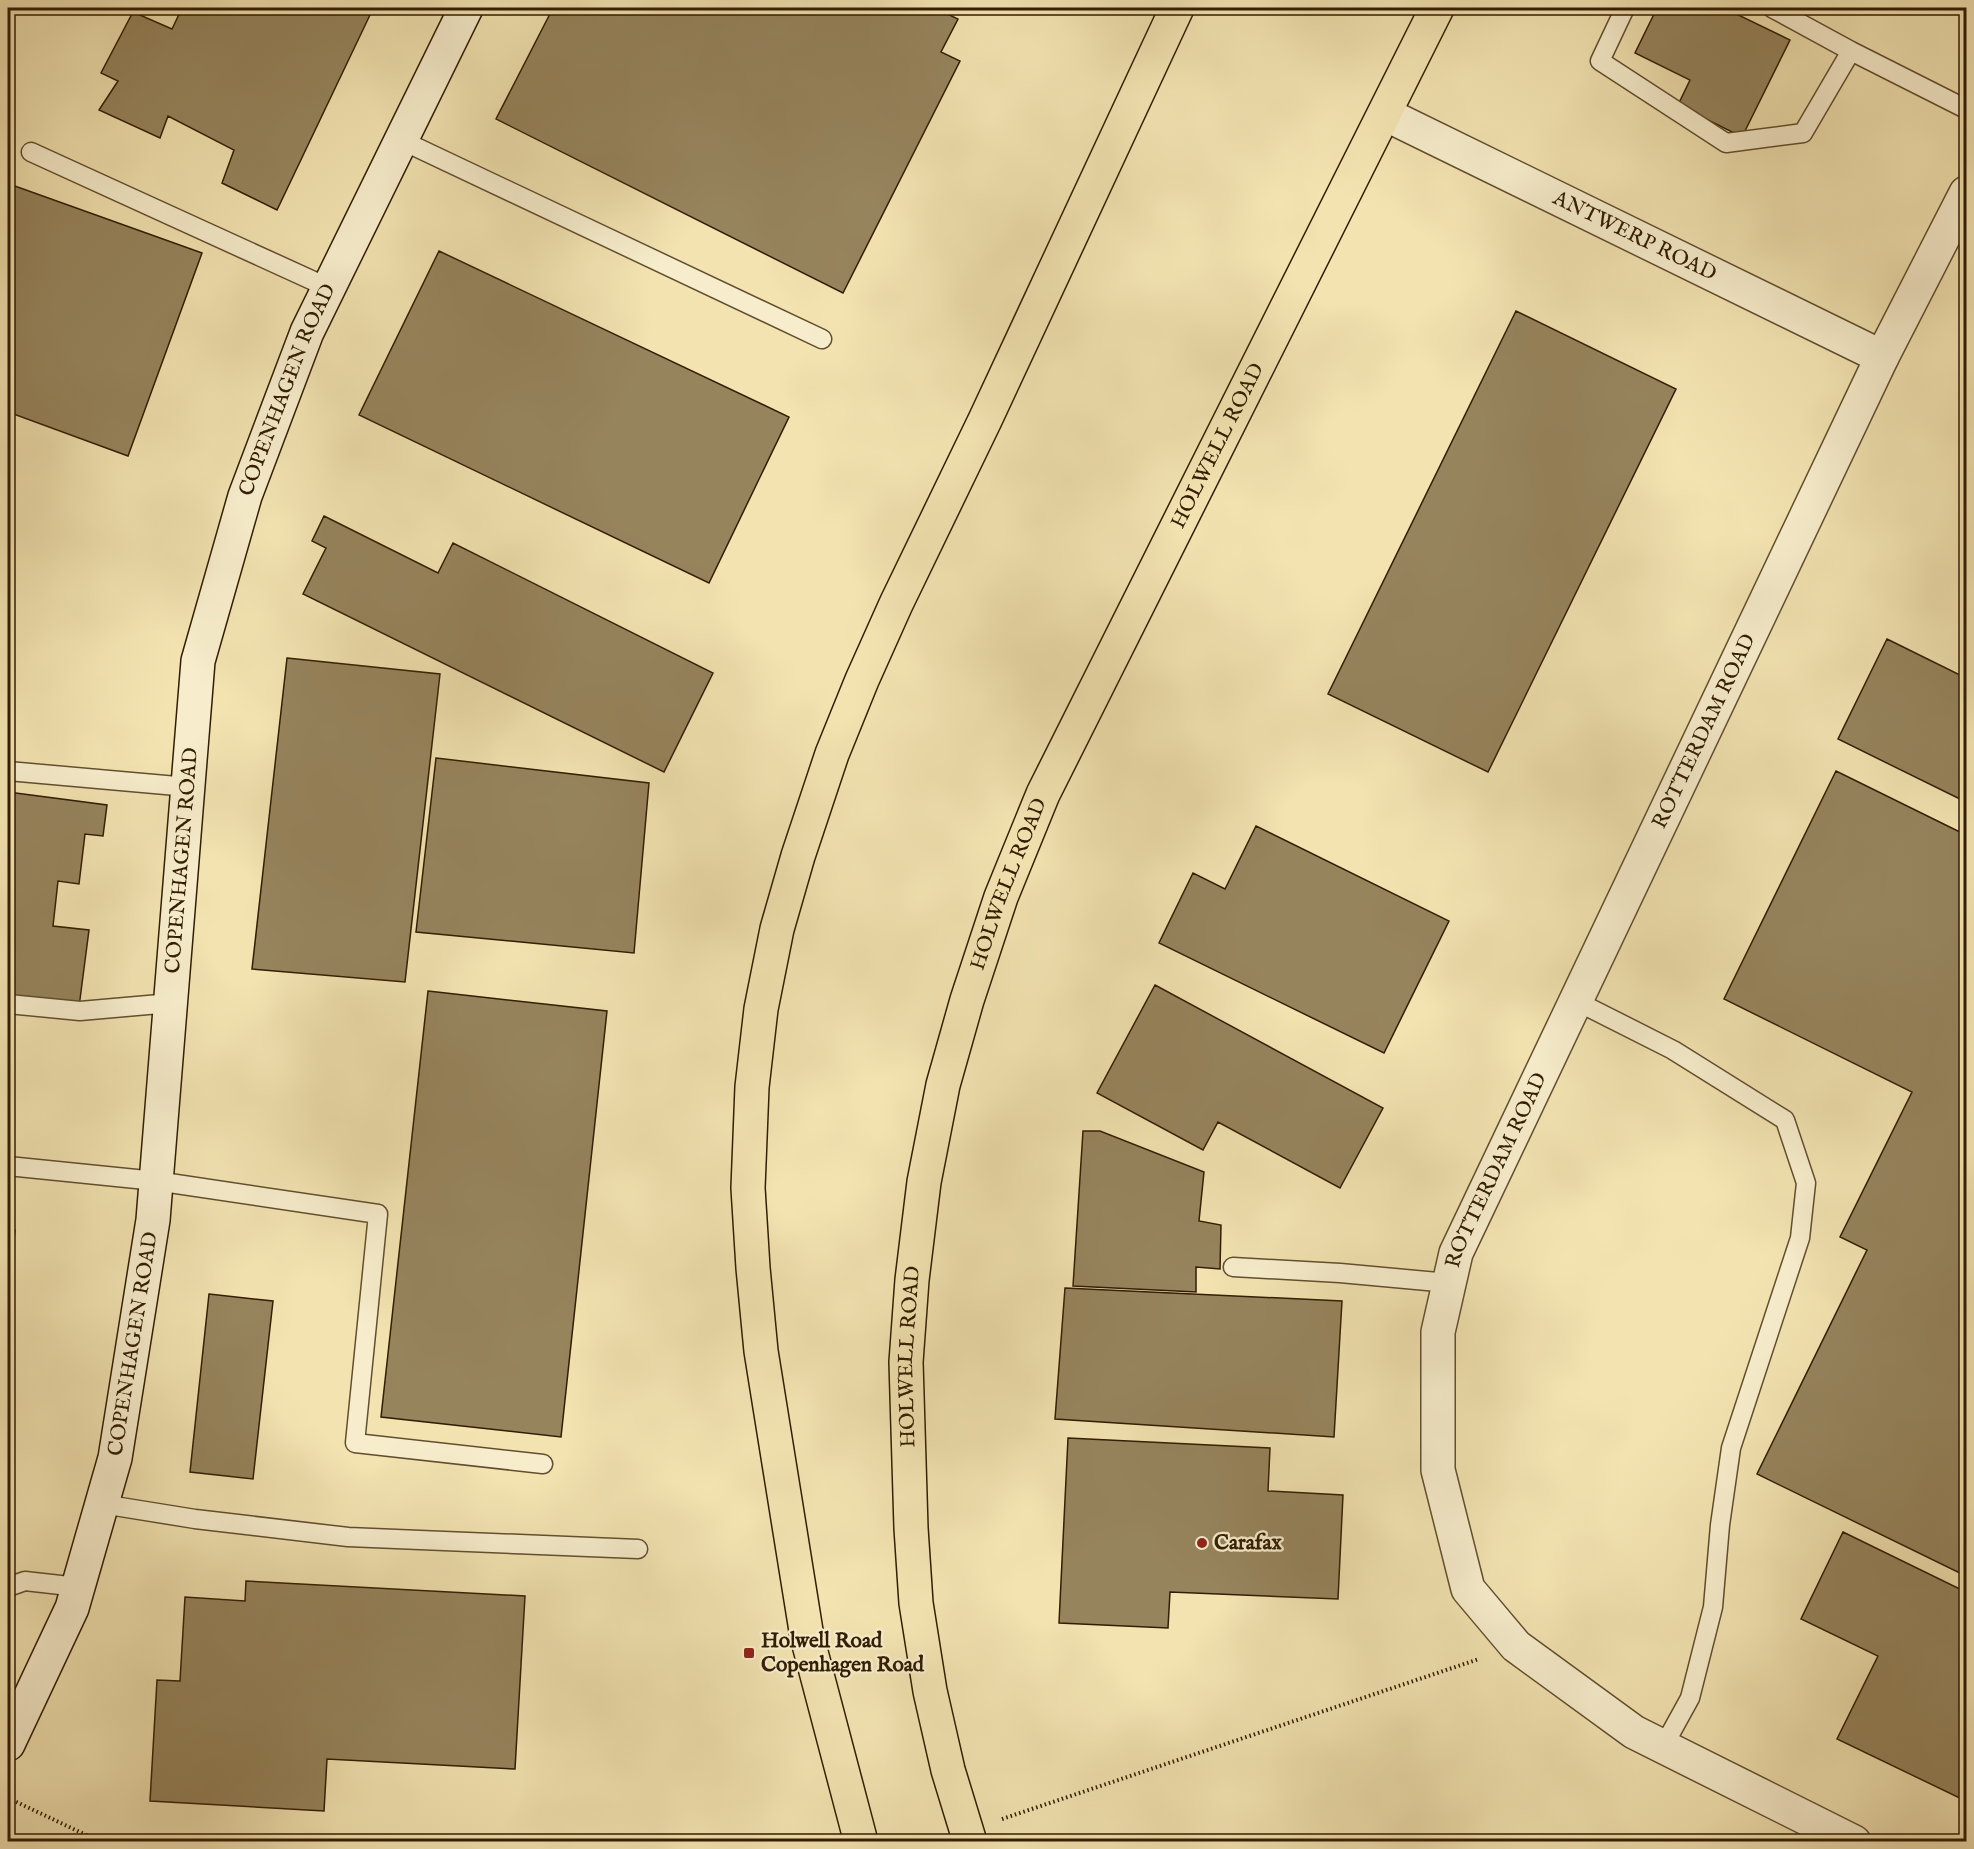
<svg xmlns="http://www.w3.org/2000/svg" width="1974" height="1849" font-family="'IM FELL English',serif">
<rect width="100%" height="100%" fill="#f2e3b1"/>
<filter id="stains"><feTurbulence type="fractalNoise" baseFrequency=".00333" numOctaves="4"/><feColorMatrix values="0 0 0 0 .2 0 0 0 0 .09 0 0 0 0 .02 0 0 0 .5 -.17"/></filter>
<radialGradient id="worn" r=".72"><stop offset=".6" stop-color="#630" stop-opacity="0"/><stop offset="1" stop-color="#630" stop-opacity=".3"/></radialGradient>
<path fill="#96845d" stroke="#321d02" stroke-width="1.5" d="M182,8H354L370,15L277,210L222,183L234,150L168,116L160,138L99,110L118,81L101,73L133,12L172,29Z
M553,8H935L958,19L941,52L960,61L843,293L496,119Z
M1657,8H1724L1790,40L1742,137L1678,105L1690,80L1635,53Z
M12,185L202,253L128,456L8,412V197Z
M439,251L789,417L709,583L359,415Z
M1516,311L1676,389L1488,772L1328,694Z
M324,516L438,573L453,543L713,673L664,772L303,594L326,548L312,541Z
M1887,639L1966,678V802L1838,739Z
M287,658L440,674L405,982L252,969Z
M436,758L649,783L634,953L416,932Z
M1836,771L1966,835V1576L1757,1474L1867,1250L1840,1237L1912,1092L1724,999Z
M8,792L107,805L103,836L85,834L79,884L58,881L53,926L89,930L79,1007L8,998Z
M1256,826L1449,921L1384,1053L1159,943L1193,873L1225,889Z
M1155,985L1383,1108L1340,1188L1218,1122L1203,1150L1097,1093Z
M428,991L607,1011L561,1437L381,1417Z
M1083,1131H1100L1204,1172L1199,1221L1221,1225L1220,1269L1196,1267V1292L1073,1286Z
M8,1230H15L8,1299Z
M1065,1288L1342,1301L1334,1437L1055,1419Z
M209,1294L273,1301L253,1479L190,1472Z
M1068,1438L1270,1448L1268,1491L1343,1495L1338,1599L1170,1592L1168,1628L1059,1623Z
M1843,1532L1966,1592V1801L1837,1739L1878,1656L1801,1619Z
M246,1581L525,1596L515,1769L327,1759L324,1811L150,1801L157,1680L180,1681L185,1597L245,1601Z"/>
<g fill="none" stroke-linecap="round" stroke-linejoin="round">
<defs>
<path id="lane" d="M1625,8L1600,61L1726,143L1803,133L1851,51
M1772,8L1851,51L1966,109
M401,140L822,339
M31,152L329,288
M8,771L188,787
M1576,1001L1673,1050L1785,1120L1806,1183L1800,1238L1731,1448L1720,1525L1713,1607L1690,1698L1663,1747
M8,1004L80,1011L171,1003
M8,1166L156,1181L378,1214L355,1443L543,1464
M1233,1267L1340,1273L1449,1283
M102,1504L195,1519L348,1537L638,1549
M8,1587L25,1581L78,1587"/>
<g id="street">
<path id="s1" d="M1385,114L1882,357"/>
<path id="s2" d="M1854,1842L1634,1732L1516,1646L1468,1589L1438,1470V1332L1456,1253L1882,357L1966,193"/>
</g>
<g id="secondary">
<path id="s3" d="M8,1744L72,1608L115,1458L153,1220L198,661L245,496L307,332L466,8"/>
</g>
<g id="highway">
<path d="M861,1842L807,1637L761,1351L753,1268L748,1188L752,1087L761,1009L777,929L798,856L832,754L862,680L896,604L985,420L1177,8"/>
<path id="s4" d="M970,1842L948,1770L930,1691L916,1603L911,1528L906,1362L912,1280L924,1182L943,1085L967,1000L1001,897L1043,794L1437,8"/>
</g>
</defs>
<use href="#lane" stroke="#624e2e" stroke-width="21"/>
<use href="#street" stroke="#624e2e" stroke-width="36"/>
<use href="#secondary" stroke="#321d02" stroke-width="36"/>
<use href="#highway" stroke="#321d02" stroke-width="36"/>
<path stroke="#321d02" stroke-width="4" stroke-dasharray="1.5 3" stroke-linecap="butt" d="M8,1798L101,1842
M1002,1819L1479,1659"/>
<use href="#lane" stroke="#f7edcc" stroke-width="18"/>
<use href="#street" stroke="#f7edcc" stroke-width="33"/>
<use href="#secondary" stroke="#f7edcc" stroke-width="33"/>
<use href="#highway" stroke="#f2e3b1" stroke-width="33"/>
</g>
<g fill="#8f2418" stroke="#f7edcc" stroke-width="2">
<circle cx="1202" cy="1543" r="6"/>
<rect x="743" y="1647" width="12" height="12" rx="3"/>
</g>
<g text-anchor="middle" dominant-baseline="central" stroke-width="4.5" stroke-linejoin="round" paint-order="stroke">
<g font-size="21" fill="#321d02" stroke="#f7edcc">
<text stroke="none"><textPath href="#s1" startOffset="278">ANTWERP ROAD</textPath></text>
<text stroke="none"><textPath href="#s3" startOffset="1394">COPENHAGEN ROAD</textPath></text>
<text stroke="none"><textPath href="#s4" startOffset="1464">HOLWELL ROAD</textPath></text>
<text stroke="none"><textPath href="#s2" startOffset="1386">ROTTERDAM ROAD</textPath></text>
<text stroke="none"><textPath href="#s3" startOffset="908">COPENHAGEN ROAD</textPath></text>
<text stroke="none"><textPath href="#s4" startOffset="978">HOLWELL ROAD</textPath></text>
<text stroke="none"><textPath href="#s2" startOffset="900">ROTTERDAM ROAD</textPath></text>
<text stroke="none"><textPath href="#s3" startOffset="422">COPENHAGEN ROAD</textPath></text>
<text stroke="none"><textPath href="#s4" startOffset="492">HOLWELL ROAD</textPath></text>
</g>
<g font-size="21" font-weight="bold" fill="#321d02" stroke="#f7edcc" text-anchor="start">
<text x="1214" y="1543">Carafax</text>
<text x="761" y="1641">Holwell Road<tspan x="761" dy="24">Copenhagen Road</tspan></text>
</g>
</g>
<rect width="1974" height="1849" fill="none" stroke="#f2e3b1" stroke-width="30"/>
<rect x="9" y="9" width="1956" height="1831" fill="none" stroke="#321d02" stroke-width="3"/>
<rect x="15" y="15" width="1944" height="1819" fill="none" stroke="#321d02" stroke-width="1.5"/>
<rect width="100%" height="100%" filter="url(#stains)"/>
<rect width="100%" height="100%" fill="url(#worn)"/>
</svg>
